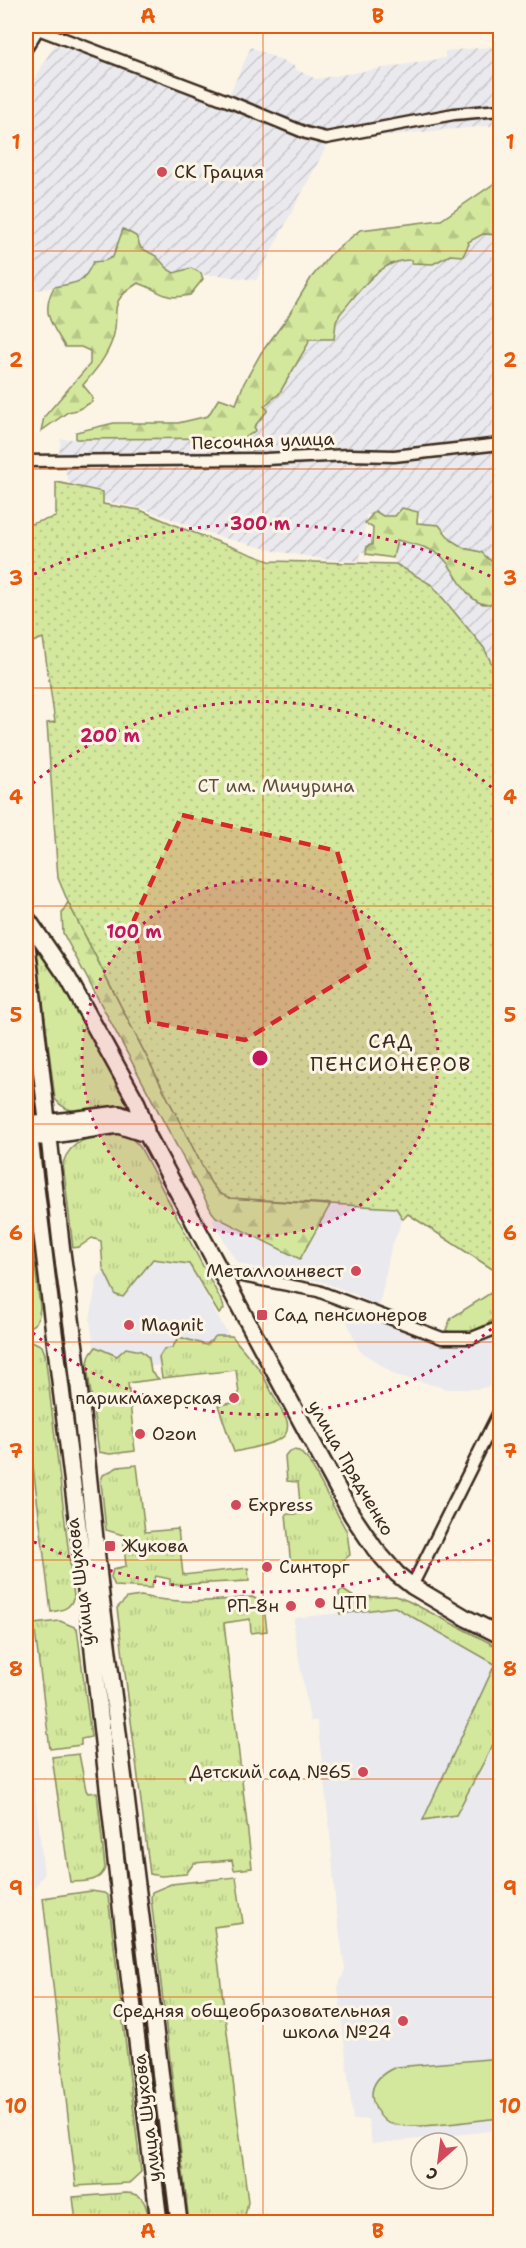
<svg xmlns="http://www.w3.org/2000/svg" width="526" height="2248" font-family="'Shantell Sans',sans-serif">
<defs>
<pattern id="industrial-furrows" width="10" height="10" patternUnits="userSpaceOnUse" patternTransform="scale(1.5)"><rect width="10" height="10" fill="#eae9ed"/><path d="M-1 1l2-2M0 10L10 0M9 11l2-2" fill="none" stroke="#cac8cb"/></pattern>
<pattern id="grass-tufts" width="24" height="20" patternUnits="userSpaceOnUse" patternTransform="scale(1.5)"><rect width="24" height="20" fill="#d3e89d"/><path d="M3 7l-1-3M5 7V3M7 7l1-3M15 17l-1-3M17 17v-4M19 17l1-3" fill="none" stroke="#b6c787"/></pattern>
<pattern id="forest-firs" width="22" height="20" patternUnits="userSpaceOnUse" patternTransform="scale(1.5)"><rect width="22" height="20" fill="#d3e89d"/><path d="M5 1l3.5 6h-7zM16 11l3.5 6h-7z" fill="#b6c787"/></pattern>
<pattern id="park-dots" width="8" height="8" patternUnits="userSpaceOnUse" patternTransform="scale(1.5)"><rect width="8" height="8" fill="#d3e89d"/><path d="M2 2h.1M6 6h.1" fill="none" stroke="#b6c787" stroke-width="1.8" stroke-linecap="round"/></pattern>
</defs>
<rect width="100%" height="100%" fill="#fcf5e5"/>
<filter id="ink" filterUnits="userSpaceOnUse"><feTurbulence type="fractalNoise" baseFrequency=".0167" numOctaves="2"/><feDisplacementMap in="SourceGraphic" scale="12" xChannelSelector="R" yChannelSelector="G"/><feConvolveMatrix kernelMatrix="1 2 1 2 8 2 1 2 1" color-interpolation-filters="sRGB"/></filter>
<g filter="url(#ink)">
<path fill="#eae9ed" d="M330,1205L396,1208L403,1219L391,1248L379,1307L355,1294L319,1281L289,1277L237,1263L212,1220L216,1217L300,1259Z
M132,1250H180L234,1345L229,1357L113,1371L96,1361L90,1320L97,1277Z
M344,1314L378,1319L398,1328L434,1341L500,1329V1384L477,1389H448L395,1375L359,1350Z
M395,1607L495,1664L500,1665V2130L372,2144L368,2119L353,2120L338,1987L345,1969L336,1909L330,1833L317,1721H310L293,1626H294V1618Z
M26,1708L44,1875L34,1888L26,1889Z"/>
<path fill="url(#industrial-furrows)" d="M54,45L97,54L218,101L229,95L251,47L294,66L295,69L316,79L445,58V51L500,46V125L323,141L325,149L256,280L216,275L122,276L26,292V94Z
M483,234L500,235V571L447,546L448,531L420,530L422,518L397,514L395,523L375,515H366L364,535L373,536L372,553L361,552L360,561L324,559L275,551L217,536L145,509L104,501L103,491L70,485L59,453L61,439L245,438L256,430L253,427L261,419L264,406L309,339H334L336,322L340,314L377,271L400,259L432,264L450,255L463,256L468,242Z
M397,540L431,550L445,559L462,587L500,607V681L484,648L432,585L396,564L393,558Z"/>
<path fill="url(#grass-tufts)" stroke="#87895e" stroke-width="1.5" d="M36,946L62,982L129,1104L130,1108C106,1110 71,1121 55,1099Z
M114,1134C126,1134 132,1137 140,1147L223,1304L224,1309L219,1314L189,1264L153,1259L123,1297L116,1295L103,1268L101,1241L92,1238L79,1247L73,1248L63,1163C70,1140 91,1136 114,1134Z
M26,1192L40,1307C39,1319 37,1325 26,1328Z
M500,1287V1315C485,1325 465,1341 446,1330L451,1318Z
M216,1336H232L260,1370L287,1421C288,1426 288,1431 285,1435C278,1444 246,1449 234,1452L218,1405L240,1402L236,1370L162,1378L159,1357L164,1349L172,1348L179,1337L206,1345Z
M32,1341L42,1346L45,1354L74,1597C70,1609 63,1610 51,1612L26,1410V1342Z
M96,1347L117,1356L126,1348L141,1351L149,1358L151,1372L159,1379L128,1383L135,1451L110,1454L99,1452L87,1366L90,1355Z
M293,1450L299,1451L309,1461L347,1532L350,1555L341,1562L291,1567L286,1514H301L298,1482L287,1481L285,1456L288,1452Z
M137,1465L145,1532L178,1529L183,1575L248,1568L249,1581L170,1585V1579L156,1576L151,1588L115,1586L111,1577L113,1569L126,1566L123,1535L106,1530L101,1481L103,1475L118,1467Z
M343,1590L363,1603L368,1597L396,1596L408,1601L500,1648V1731L456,1815L423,1820L495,1664L395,1607L340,1614L339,1592Z
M141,1596C184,1605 210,1601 252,1597C266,1602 265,1618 267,1631L251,1633L250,1619L224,1623L252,1868L234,1870L232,1860L194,1863L186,1874L161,1876L150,1874L117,1608L127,1598Z
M60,1621L77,1628L91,1737L81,1739V1745L50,1749L34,1624Z
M79,1754L86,1790L88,1793L97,1792L105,1868C100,1883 84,1881 70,1882L52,1757Z
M236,1877L243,1923L214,1927L248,2202L244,2220L240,2222H189L151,1898L152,1892L171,1884Z
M91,1891L104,1893L108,1896L141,2172L129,2183L76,2186L43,1898Z
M126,2193C145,2193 147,2207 149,2222H76L73,2197Z"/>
<path fill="url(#forest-firs)" stroke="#87895e" stroke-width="1.5" d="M500,182V235L483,234L468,242L469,244L463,256L450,255L433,264L412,263V260C380,258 359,292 340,314L336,322L334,339H309L308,344L279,394L264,406L268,410L254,427L256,430L245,438L76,439V432L114,423H178L208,416L219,398L236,404L244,383L261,353L287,318L311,278L330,255L360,230L441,220L495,183Z
M123,229L136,236L141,248L156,256L169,270L174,273L191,268L201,273L203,279L190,295C161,301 162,290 138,283C105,304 121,309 113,338C107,357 95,371 83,385L92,396V402L77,410L68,412L41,431L44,417L90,364V351L81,347H65C52,324 40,313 54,287C77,282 82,286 93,262L104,261L113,257Z
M402,508L418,512L417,523L439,525L451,540L464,548L481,552L492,562L500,566V607L493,603C469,611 457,572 444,559C432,547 413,544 397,540L393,558L366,554L367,546L372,545L373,528L365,523L375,511L383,516H395Z
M68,902L211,1183L219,1193L230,1198L330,1205L300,1259L216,1217L212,1212L63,933L62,913Z"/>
<path fill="url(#park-dots)" stroke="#87895e" stroke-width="1.5" d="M56,482L103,492V504L140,510L184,529L269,561L396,564L432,585L484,648L500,681V1274L408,1214L403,1219L396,1208L230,1198L219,1193L211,1183L68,902L58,878L47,723L55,722L43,638L33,642L26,579V525L56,517Z"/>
<path fill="#d3e89d" stroke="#87895e" stroke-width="1.5" d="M500,2058V2118C478,2120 401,2133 385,2121C378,2115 373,2105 372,2097C371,2081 384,2072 396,2067Z"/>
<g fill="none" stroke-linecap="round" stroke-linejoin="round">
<defs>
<path id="minor" d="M38,29L233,103L306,133L326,138L454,114L500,110
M26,49L40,26
M26,461L266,459L349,455L394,456L500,444
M221,1272L318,1291L442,1338H472L500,1327
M412,1586L500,1410"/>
<path id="secondary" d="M26,917L68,978L137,1103L146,1130
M26,936L62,1252L75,1348L101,1596L179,2222
M26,1107L89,1614L124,1934L159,2222
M37,1124L119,1114L136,1120L143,1127L309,1436L352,1515L375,1549L397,1574L412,1586L466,1618L500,1635
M40,1137L118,1125L143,1133"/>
</defs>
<use href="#minor" stroke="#3b2a1e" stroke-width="15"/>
<use href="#secondary" stroke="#3b2a1e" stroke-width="20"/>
<use href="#minor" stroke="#fcf5e5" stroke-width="10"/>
<use href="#secondary" stroke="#fcf5e5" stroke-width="15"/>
</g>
</g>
<path fill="#d62828" fill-opacity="0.2" stroke="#d62828" stroke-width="4.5" stroke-dasharray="12 8" stroke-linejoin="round" d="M182,815L337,851L370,963L245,1040L149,1022L134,920Z"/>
<path fill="none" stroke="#e8590c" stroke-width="1.5" stroke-opacity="0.55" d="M263,26V2222M26,251H500M26,469H500M26,688H500M26,906H500M26,1124H500M26,1342H500M26,1560H500M26,1779H500M26,1997H500"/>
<circle cx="260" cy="1058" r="178" fill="#c2185b" fill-opacity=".12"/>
<g fill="none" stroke="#c2185b" stroke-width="3" stroke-dasharray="3 6">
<circle cx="260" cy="1058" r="178"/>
<path d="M498 1323A356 356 0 0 1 26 1327M26 789A356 356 0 0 1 498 793"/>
<path d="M498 1536A534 534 0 0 1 26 1538M26 578A534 534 0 0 1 498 580"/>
</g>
<g fill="#d1495b" stroke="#fcf5e5" stroke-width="2">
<circle cx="162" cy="172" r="6"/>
<circle cx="356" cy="1271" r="6"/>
<rect x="256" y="1309" width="12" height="12" rx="3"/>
<circle cx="129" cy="1325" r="6"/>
<circle cx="234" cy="1398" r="6"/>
<circle cx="140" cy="1434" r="6"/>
<circle cx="236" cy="1505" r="6"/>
<rect x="104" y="1540" width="12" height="12" rx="3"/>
<circle cx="267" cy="1567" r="6"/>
<circle cx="320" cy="1603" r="6"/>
<circle cx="291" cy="1606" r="6"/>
<circle cx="363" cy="1772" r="6"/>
<circle cx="403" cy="2021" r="6"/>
</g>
<g text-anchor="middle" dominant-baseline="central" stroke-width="6" stroke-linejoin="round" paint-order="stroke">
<g font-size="18" fill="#3b2a1e" stroke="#fcf5e5" text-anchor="start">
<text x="174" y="172">СК Грация</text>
<text x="344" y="1271" text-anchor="end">Металлоинвест</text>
<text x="274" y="1315">Сад пенсионеров</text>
<text x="141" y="1325">Magnit</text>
<text x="222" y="1398" text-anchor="end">парикмахерская</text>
<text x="152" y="1434">Ozon</text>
<text x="248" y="1505">Express</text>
<text x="122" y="1546">Жукова</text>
<text x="279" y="1567">Синторг</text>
<text x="332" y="1603">ЦТП</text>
<text x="279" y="1606" text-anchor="end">РП-8н</text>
<text x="351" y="1772" text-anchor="end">Детский сад №65</text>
<text x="391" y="2011" text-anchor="end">Средняя общеобразовательная<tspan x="391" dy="21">школа №24</tspan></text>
</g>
<g font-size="18" fill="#3b2a1e" stroke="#fcf5e5">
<text transform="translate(263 441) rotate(-2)">Песочная улица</text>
<text transform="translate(351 1468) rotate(60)">улица Прядченко</text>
<text transform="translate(80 1582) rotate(-97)">улица Шухова</text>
<text transform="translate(147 2118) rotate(-97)">улица Шухова</text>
</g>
<g font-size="18" fill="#595037" stroke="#fcf5e5">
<text x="276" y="786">СТ им. Мичурина</text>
</g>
<g font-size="20" letter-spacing="1.5" fill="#3b2a1e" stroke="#fcf5e5">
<text x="391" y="1041">САД<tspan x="391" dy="23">ПЕНСИОНЕРОВ</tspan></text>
</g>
</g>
<circle cx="260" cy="1058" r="9" fill="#c2185b" stroke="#fcf5e5" stroke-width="3"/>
<g font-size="18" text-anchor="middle" font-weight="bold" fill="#c2185b" stroke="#fcf5e5" stroke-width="6" stroke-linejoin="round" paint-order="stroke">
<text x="260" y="530">300 m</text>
<text x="110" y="742">200 m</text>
<text x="134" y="938">100 m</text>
</g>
<rect width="526" height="2248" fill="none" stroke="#fcf5e5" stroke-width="66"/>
<g transform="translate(439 2161) rotate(208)"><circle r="28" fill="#fcf5e5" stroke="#afa495" stroke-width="1.5"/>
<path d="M0-4.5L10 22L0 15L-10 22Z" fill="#d1495b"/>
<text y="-9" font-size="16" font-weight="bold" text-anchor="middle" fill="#3b2a1e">С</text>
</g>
<rect x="33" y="33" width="460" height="2182" fill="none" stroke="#e8590c" stroke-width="2"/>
<g font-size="20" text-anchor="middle" font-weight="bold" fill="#e8590c">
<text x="148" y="23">A</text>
<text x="378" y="23">B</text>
<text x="16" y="149">1</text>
<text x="510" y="149">1</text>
<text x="16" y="367">2</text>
<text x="510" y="367">2</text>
<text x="16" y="585">3</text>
<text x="510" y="585">3</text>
<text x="16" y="804">4</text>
<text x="510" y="804">4</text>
<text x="16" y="1022">5</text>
<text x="510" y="1022">5</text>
<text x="16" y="1240">6</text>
<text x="510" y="1240">6</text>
<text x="16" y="1458">7</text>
<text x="510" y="1458">7</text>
<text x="16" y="1676">8</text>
<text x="510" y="1676">8</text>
<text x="16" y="1895">9</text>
<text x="510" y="1895">9</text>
<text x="16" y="2113">10</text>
<text x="510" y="2113">10</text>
<text x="148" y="2238">A</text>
<text x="378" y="2238">B</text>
</g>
</svg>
